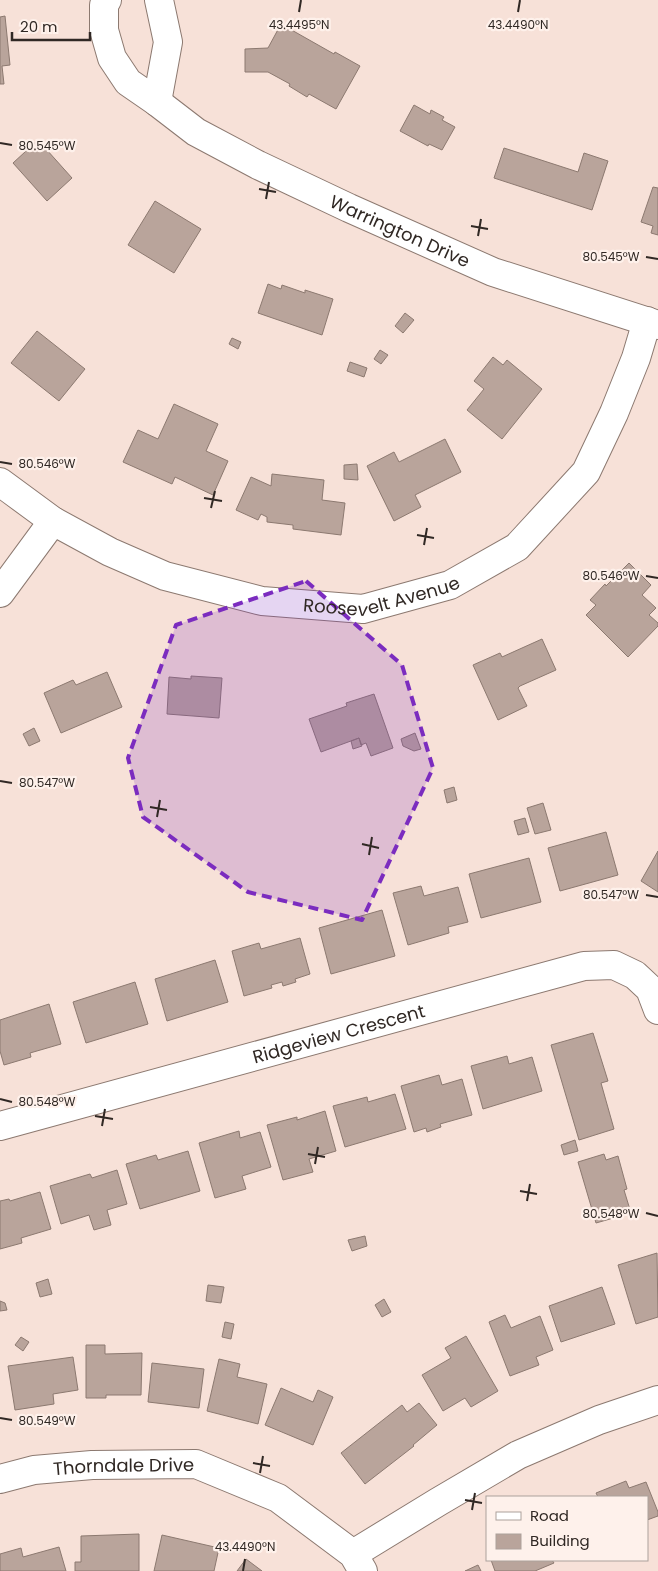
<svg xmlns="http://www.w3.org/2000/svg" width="658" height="1571" font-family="Poppins,sans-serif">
<rect width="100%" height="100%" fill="#f7e1d8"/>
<path fill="#b9a49b" stroke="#8c7970" d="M5,16L10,65L2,66L4,84H0V17Z
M281,24L334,54L335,52L360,66L336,109L309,94L307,97L289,86L290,84L268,72H245V49L268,48Z
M414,105L430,114L431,110L444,117L442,120L455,127L442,150L429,144L428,146L400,131Z
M38,140L72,178L47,201L13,163Z
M504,148L578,172L584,153L608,161L592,210L494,178Z
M653,187L658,188V235L651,233L653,226L641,222Z
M155,201L201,229L174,273L128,245Z
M268,284L281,289L282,285L305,293V290L333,299L322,335L258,313Z
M405,313L414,320L403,333L395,326Z
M37,331L85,369L59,401L11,363Z
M232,338L241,342L238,349L229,344Z
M380,350L388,355L381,364L374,359Z
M493,357L503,365L507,360L542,389L502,439L467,410L484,389L474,381Z
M350,362L367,368L364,377L347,371Z
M174,404L218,424L206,451L228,461L213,495L175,477L172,484L123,462L138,430L158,439Z
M445,439L461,472L415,495L421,507L394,521L367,466L394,452L399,462Z
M357,464L358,480L344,479V465Z
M272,474L324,480L322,500L345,503L341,535L293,529V525L267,522V517L261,514L258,520L236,510L251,477L271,486Z
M629,563L651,585L642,595L656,608L649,615L658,623V626L628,657L586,615L596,605L590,600L605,584L606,586Z
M542,639L556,670L520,686L518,688L527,706L498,720L473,665L500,653L502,657Z
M107,672L122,707L61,733L44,693L73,680L76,685Z
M191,676L222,678L219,718L167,714L169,677L191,679Z
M374,694L393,748L371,756L366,743L361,745L359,738L321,752L309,719L347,706L346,703Z
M34,728L40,741L29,746L23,734Z
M415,733L421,749L414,751L403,746L401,739Z
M359,738L362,746L353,749L351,741Z
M454,787L457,800L447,803L444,790Z
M543,803L551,830L535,834L527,808Z
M525,818L529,832L518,835L514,821Z
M606,832L618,875L560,891L548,848Z
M658,851V892L641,881Z
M529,858L541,902L481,918L469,874Z
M421,886L424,896L458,887L468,922L448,927L449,933L408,945L393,893Z
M382,910L395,956L331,974L319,928Z
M300,938L310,974L295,979L296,982L283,986L282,982L271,985L272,988L244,996L232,951L259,943L261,949Z
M215,960L228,1002L167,1021L155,979Z
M135,982L148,1024L86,1043L73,1002Z
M49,1004L61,1044L30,1053L31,1057L4,1065L0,1051V1020Z
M593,1033L608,1081L601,1083L614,1129L579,1140L551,1045Z
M507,1056L509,1064L532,1057L542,1091L483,1109L471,1066Z
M439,1075L442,1085L462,1079L472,1115L440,1124L441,1127L427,1132L426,1128L414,1132L401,1086Z
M395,1094L406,1129L345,1147L333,1106L367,1097L368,1102Z
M325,1111L336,1151L309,1159L313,1172L283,1180L267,1125L297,1117V1120Z
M239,1131L240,1138L260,1132L271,1167L242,1176L246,1189L215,1198L199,1143Z
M575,1140L578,1151L564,1155L561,1145Z
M188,1151L200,1191L140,1209L126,1164L156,1155L158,1160Z
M604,1154L606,1160L618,1156L627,1189L624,1190L631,1213L596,1223L578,1162Z
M117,1170L127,1204L107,1210L111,1225L94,1230L89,1215L61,1224L50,1186L90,1174L92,1178Z
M40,1192L51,1229L21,1238L22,1243L0,1249V1201L9,1199L10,1201Z
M365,1236L367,1246L352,1251L348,1240Z
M657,1253L658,1317L636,1324L618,1265Z
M48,1279L52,1294L40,1297L36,1283Z
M208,1285L224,1287L221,1303L206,1301Z
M602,1287L615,1324L561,1342L549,1306Z
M384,1299L391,1312L382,1317L375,1305Z
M0,1301L5,1303L7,1310L0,1311Z
M505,1315L511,1328L540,1316L553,1350L536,1357L539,1365L510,1376L489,1322Z
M225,1322L234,1324L231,1339L222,1337Z
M466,1336L498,1391L471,1407L465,1398L443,1411L422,1375L451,1358L445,1348Z
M21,1337L29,1342L23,1351L15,1345Z
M86,1345H105V1354L142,1353L141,1395H106V1398H86Z
M73,1357L78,1390L53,1394L54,1404L15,1410L8,1366Z
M219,1359L240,1364L237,1377L267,1384L258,1424L207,1411Z
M152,1363L204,1369L199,1408L148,1402Z
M281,1388L313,1402L318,1390L333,1397L313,1445L265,1425Z
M419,1403L437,1425L413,1445L414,1446L365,1484L341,1453L402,1405L407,1412Z
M626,1481L629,1488L646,1482L658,1512V1516L647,1520V1497H598L596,1493Z
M139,1534V1571H75V1562H81V1536Z
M162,1535L219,1548L214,1571H154Z
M59,1547L66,1571H0V1554L21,1548L23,1557Z
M246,1559L262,1571H237Z
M491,1560H552L554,1563L535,1571H495Z
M478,1565L481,1571H465Z"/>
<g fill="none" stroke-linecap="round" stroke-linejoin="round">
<defs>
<g id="minor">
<path id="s1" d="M107,0L104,5V30L112,58L128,82L157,102L196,132L258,165L349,208L493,272L658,325"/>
<path d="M157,102L168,42L159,0"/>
<path id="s2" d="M0,482L53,521L110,552L165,576L262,601L363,609L450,585L517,547L586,472L614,413L636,358L647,321"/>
<path d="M0,593L53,521"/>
<path id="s3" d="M0,1126L584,966L614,965L635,975L650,989L658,1010"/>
<path id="s4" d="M0,1479L34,1470L92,1465L196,1464L278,1498L353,1554L363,1571"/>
<path d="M353,1554L438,1502L518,1455L599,1420L658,1400"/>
</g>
</defs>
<use href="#minor" stroke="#8c7970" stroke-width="30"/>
<use href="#minor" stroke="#fff" stroke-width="28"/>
</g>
<path fill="#7b2cbf" fill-opacity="0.2" stroke="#7b2cbf" stroke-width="4" stroke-dasharray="10 6" stroke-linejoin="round" d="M306,581L402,665L433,768L362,920L248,892L143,817L128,758L176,625Z"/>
<path fill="none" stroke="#302824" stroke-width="2" d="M299,12L301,0M518,12L520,0M0,143L12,145M259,189L276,192M266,199L269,182M471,226L488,229M478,236L481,219M646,257L658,259M0,462L12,464M204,498L222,501M211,508L215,491M417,535L434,538M424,545L427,528M646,576L658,578M0,781L12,783M150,807L167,810M157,817L160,800M362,844L379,848M369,855L372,837M646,895L658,897M0,1099L12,1102M95,1116L113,1119M102,1126L105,1109M308,1154L325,1157M315,1164L318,1147M520,1191L537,1194M527,1201L530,1184M646,1213L658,1216M0,1418L12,1420M253,1463L270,1466M260,1473L263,1456M465,1500L482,1503M472,1510L475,1493M243,1571L245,1559"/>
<g text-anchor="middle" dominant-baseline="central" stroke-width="4.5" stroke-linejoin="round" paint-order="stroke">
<g font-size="18" fill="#302824" stroke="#fef1eb">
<text stroke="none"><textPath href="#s1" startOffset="400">Warrington Drive</textPath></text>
<text stroke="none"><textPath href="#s2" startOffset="412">Roosevelt Avenue</textPath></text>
<text stroke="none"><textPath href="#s3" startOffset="351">Ridgeview Crescent</textPath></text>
<text stroke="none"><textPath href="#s4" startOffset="125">Thorndale Drive</textPath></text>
</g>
</g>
<g font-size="12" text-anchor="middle" fill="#302824" stroke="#fef1eb" stroke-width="4.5" stroke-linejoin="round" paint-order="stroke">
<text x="299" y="29">43.4495°N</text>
<text x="518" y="29">43.4490°N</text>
<text x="47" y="150">80.545°W</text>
<text x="611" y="261">80.545°W</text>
<text x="47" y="468">80.546°W</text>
<text x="611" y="580">80.546°W</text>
<text x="47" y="787">80.547°W</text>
<text x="611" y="899">80.547°W</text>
<text x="47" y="1106">80.548°W</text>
<text x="611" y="1218">80.548°W</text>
<text x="47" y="1425">80.549°W</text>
<text x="245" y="1551">43.4490°N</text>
</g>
<rect x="486" y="1496" width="162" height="65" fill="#fef1eb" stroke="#aca19b"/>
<rect x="496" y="1512" width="25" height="8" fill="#ffffff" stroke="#aca19b"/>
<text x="530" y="1521" font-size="15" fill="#302824">Road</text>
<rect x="496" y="1534" width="25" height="15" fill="#b9a49b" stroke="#aca19b"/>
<text x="530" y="1546" font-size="15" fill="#302824">Building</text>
<path d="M12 32v8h78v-8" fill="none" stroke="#302824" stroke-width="2.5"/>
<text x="20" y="32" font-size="15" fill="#302824" stroke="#fef1eb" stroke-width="4" paint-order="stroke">20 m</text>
</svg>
